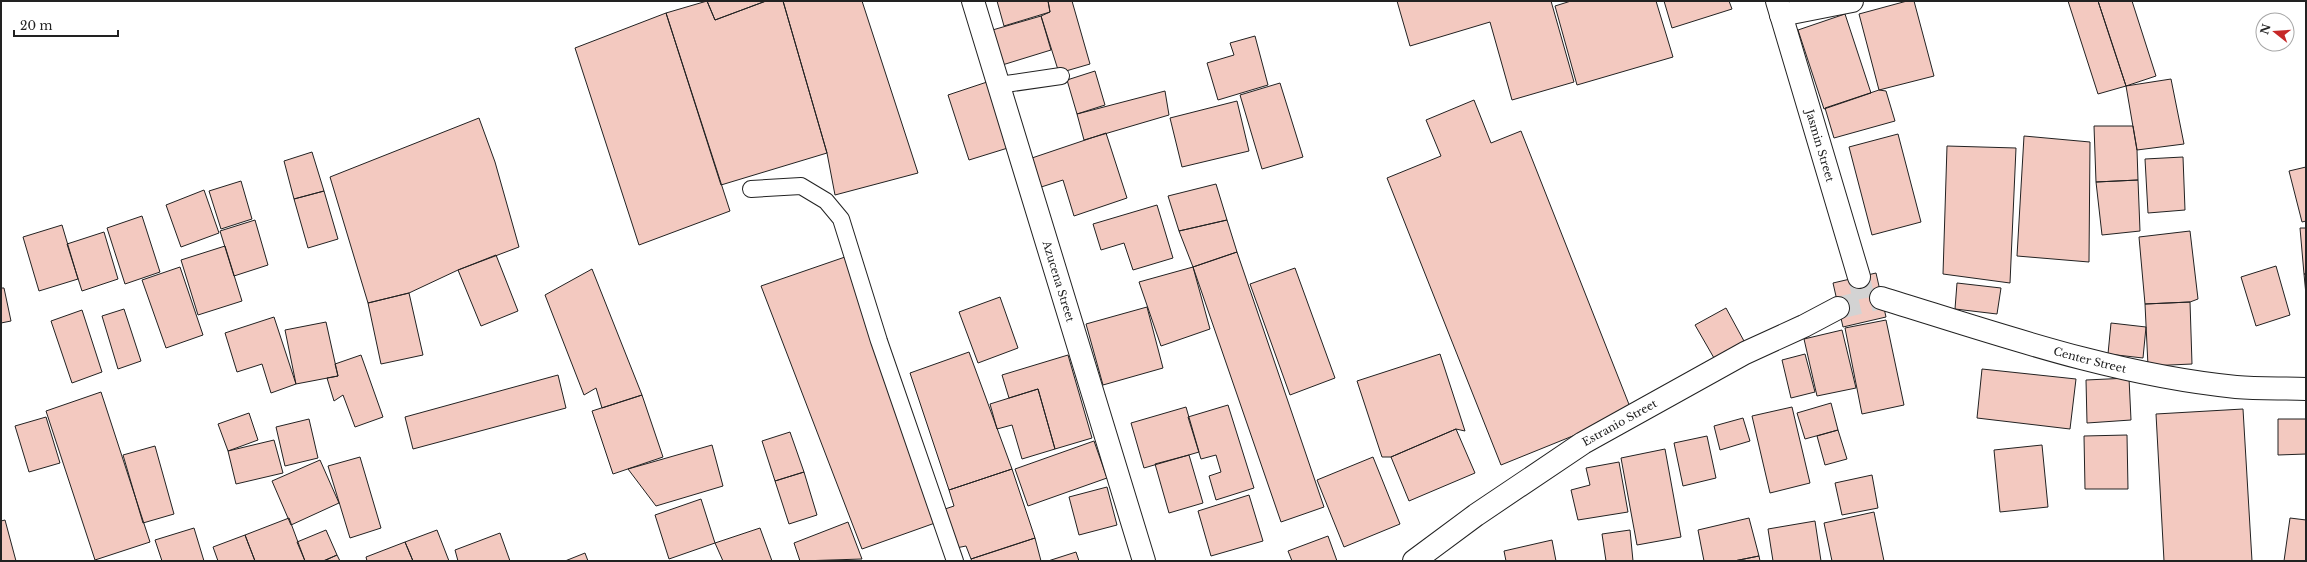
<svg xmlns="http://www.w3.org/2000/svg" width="2307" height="562" font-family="'Libre Baskerville',serif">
<rect width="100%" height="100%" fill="#fff"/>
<path fill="#f3c9c0" stroke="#222" d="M707,1L715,20L766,1H783L827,153L721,185L666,13Z
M707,1H766L715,20Z
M783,1H862L918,173L835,195L827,153Z
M997,1H1048L1050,12L1004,26Z
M1048,1H1072L1090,64L1059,73L1041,16L1050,12Z
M1397,1H1551L1574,82L1512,100L1490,22L1410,46Z
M1571,1H1656L1673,57L1577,85L1555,6Z
M1664,1H1729L1732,9L1672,28Z
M1907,1H1914L1934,76L1879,90L1859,14Z
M2068,1H2098L2126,86L2098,94Z
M2098,1H2132L2156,76L2126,86Z
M666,13L730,211L639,245L575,48Z
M1845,14L1871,93L1824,109L1798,30Z
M1041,16L1051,50L999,66L989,31Z
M1255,36L1268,85L1218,100L1207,63L1234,55L1230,43Z
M1095,71L1105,105L1077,114L1067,80Z
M2171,79L2184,144L2137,150L2126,86Z
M990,81L1011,147L969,160L948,95Z
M1280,83L1303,157L1262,169L1240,95Z
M1879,90L1886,91L1895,121L1834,138L1825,108Z
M1165,91L1169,115L1084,140L1077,114Z
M1474,100L1491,143L1521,131L1632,412L1501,465L1387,178L1441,156L1426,120Z
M1237,101L1249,151L1182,167L1170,118Z
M479,118L495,162L519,247L458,270L409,293L368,303L330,177Z
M2094,126H2133L2137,150L2138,180L2096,182Z
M1106,133L1127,198L1074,216L1063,180L1035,189L1026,160Z
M1898,134L1921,222L1872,235L1849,147Z
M2024,136L2090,142L2089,262L2017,256Z
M1947,146L2016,148L2010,283L1943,274Z
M312,152L324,191L294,199L284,161Z
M2183,157L2185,210L2148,213L2145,159Z
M2306,167V221L2302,222L2289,171Z
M2138,180L2140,231L2102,235L2096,182Z
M241,181L252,219L221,229L209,191Z
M1216,184L1227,220L1179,231L1168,196Z
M204,190L219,233L181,247L166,205Z
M324,191L338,239L308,248L294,199Z
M1157,205L1173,258L1133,270L1124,243L1101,250L1093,224Z
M142,216L160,272L125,284L107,228Z
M255,220L268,265L234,276L220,231Z
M1227,220L1237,252L1193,267L1179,231Z
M62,225L78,279L39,291L23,237Z
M2300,228H2306V274H2304Z
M2190,231L2198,299L2190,302L2145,304L2139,237Z
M104,232L118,279L82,291L67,244Z
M225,246L242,301L198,315L181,260Z
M1237,252L1324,507L1281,522L1193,267Z
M496,255L518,311L481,326L458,270Z
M845,257L935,523L862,549L761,286Z
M2276,266L2290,315L2256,326L2241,277Z
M180,267L203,335L166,348L142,280Z
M1193,267L1210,329L1161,346L1139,282Z
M1295,268L1335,378L1290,395L1250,284Z
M592,269L642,395L602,408L596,388L584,395L545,295Z
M1876,273L1886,317L1843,327L1833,283Z
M2304,274H2306V295Z
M1957,283L2001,288L1997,314L1955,309Z
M1,288H4L11,321L1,323Z
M409,293L423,355L381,364L368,303Z
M1000,297L1018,348L978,363L959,312Z
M2190,302L2192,364L2148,366L2145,304Z
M1147,307L1163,368L1103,385L1086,324Z
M1726,308L1744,341L1714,358L1695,325Z
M124,309L141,361L118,369L102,316Z
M82,310L102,372L72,383L51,321Z
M274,317L296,384L271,393L262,364L237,372L225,333Z
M1886,320L1904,405L1862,414L1845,328Z
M326,322L338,376L296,384L285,330Z
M2111,323L2146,327L2143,358L2108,354Z
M1842,330L1856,388L1817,396L1804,339Z
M969,352L1012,469L949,490L910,373Z
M1440,354L1465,431L1456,429L1391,457H1382L1357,381Z
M1805,354L1815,392L1791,398L1782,360Z
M361,355L383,417L355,427L343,395L334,401L327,378L338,376L335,364Z
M1068,355L1092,438L1055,449L1038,389L1009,398L1002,375Z
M1982,369L2076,379L2070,429L1977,418Z
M558,375L566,408L413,449L405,417Z
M2129,378L2131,420L2087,423L2086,380Z
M1038,389L1055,449L1022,459L1012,425L997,429L990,404Z
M101,392L150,542L95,560L46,411Z
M642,395L663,457L613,474L592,411Z
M1831,403L1838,430L1805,439L1797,413Z
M1228,405L1254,488L1216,500L1209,476L1221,472L1216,455L1201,459L1188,417Z
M1186,407L1199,452L1144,468L1131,423Z
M1792,407L1810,483L1770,493L1752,416Z
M2243,409L2252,561H2164L2156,414Z
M249,413L258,440L228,451L218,424Z
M46,417L60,463L29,472L15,426Z
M1743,418L1750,441L1720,450L1714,426Z
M309,419L318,458L285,466L276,427Z
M2278,419H2306V454L2278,455Z
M1456,429L1475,473L1409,501L1391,457Z
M1838,430L1847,459L1825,465L1817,436Z
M790,432L804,472L775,481L762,441Z
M2127,435L2128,489H2085L2084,436Z
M1707,436L1716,478L1683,486L1674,443Z
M274,440L283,473L236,484L228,451Z
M1094,441L1107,478L1028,506L1015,469Z
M712,445L723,486L656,506L628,469Z
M2042,445L2048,507L2000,512L1994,450Z
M155,446L174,514L143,523L123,455Z
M1665,449L1681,537L1637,545L1621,458Z
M1189,455L1203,503L1169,513L1155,464Z
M360,457L381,528L350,538L328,466Z
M1373,457L1400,524L1344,547L1317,480Z
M320,460L339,503L291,525L272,481Z
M1619,462L1628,512L1578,520L1571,490L1590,485L1586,468Z
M1012,469L1035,538L971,559L966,546L956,548L942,510L954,506L949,490Z
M804,472L817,515L789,524L775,481Z
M1872,475L1878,508L1842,515L1835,483Z
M1107,487L1117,525L1079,535L1069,497Z
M1249,495L1263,541L1211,556L1198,511Z
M701,499L715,543L669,559L655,515Z
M1874,512L1884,561H1832L1824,523Z
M289,518L305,561H255L245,535Z
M1749,518L1759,556L1734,561H1704L1698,530Z
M2290,518L2306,520V561H2284Z
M5,520L16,561H1V521Z
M1815,521L1821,561H1773L1768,529Z
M848,522L862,559L800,561L794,543Z
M194,528L204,561H162L155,540Z
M760,528L772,561H723L715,543Z
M326,530L337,555L323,561H305L297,542Z
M437,530L449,561H413L405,542Z
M1630,530L1633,561H1606L1602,534Z
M500,533L510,561H458L455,550Z
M245,535L255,561H218L213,547Z
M1328,536L1337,561H1292L1288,551Z
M1035,538L1041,561H972L971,559Z
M1552,540L1556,561H1506L1504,551Z
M405,542L413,561H367L366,557Z
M1076,552L1079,561H1048Z
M585,553L588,561H565Z
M337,555L340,561H324Z
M1759,556L1760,561H1734Z"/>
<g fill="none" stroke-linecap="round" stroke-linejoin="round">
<path stroke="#d3d3d3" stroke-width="22" stroke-dasharray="22 11" stroke-linecap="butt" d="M1859,277L1864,301"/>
<path stroke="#d3d3d3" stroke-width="22" stroke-dasharray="22 11" stroke-linecap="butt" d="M1838,308L1881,298"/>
<defs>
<path id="lane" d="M999,85L1061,76
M751,189L801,186L826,201L841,219L879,341L955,561"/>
<g id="street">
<path id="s1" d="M973,1L1144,561"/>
<path id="s2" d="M1777,1L1859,277"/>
<path d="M1781,15L1852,1"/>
</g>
<g id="secondary">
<path id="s3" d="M1881,298C1998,334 2114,375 2236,387C2259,389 2283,388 2306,389"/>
<path id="s4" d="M1414,561L1476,515L1583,443L1745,353L1804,326L1838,308"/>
</g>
</defs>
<use href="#lane" stroke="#222" stroke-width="18"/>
<use href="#street" stroke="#222" stroke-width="24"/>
<use href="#secondary" stroke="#222" stroke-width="24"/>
<use href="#lane" stroke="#fff" stroke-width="16"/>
<use href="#street" stroke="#fff" stroke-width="22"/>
<use href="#secondary" stroke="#fff" stroke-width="22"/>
</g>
<g text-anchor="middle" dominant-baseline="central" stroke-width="3" stroke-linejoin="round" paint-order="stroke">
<g font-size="11" fill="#222" stroke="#fff">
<text stroke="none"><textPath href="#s2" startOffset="151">Jasmin Street</textPath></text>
<text stroke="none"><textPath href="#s1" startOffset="293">Azucena Street</textPath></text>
<text stroke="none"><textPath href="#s3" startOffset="218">Center Street</textPath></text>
<text stroke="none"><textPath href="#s4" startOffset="248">Estranio Street</textPath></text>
</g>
</g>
<rect width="2307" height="562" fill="none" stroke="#222222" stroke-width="4"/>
<g transform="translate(2275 32) rotate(287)"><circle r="19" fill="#ffffff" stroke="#a7a7a7"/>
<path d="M0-3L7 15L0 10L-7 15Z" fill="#c62828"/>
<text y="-6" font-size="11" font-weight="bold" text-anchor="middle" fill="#222222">N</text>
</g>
<path d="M14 30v6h104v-6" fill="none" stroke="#222222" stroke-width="2"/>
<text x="20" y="30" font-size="12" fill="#222222" stroke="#ffffff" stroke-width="3" paint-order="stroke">20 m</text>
</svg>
